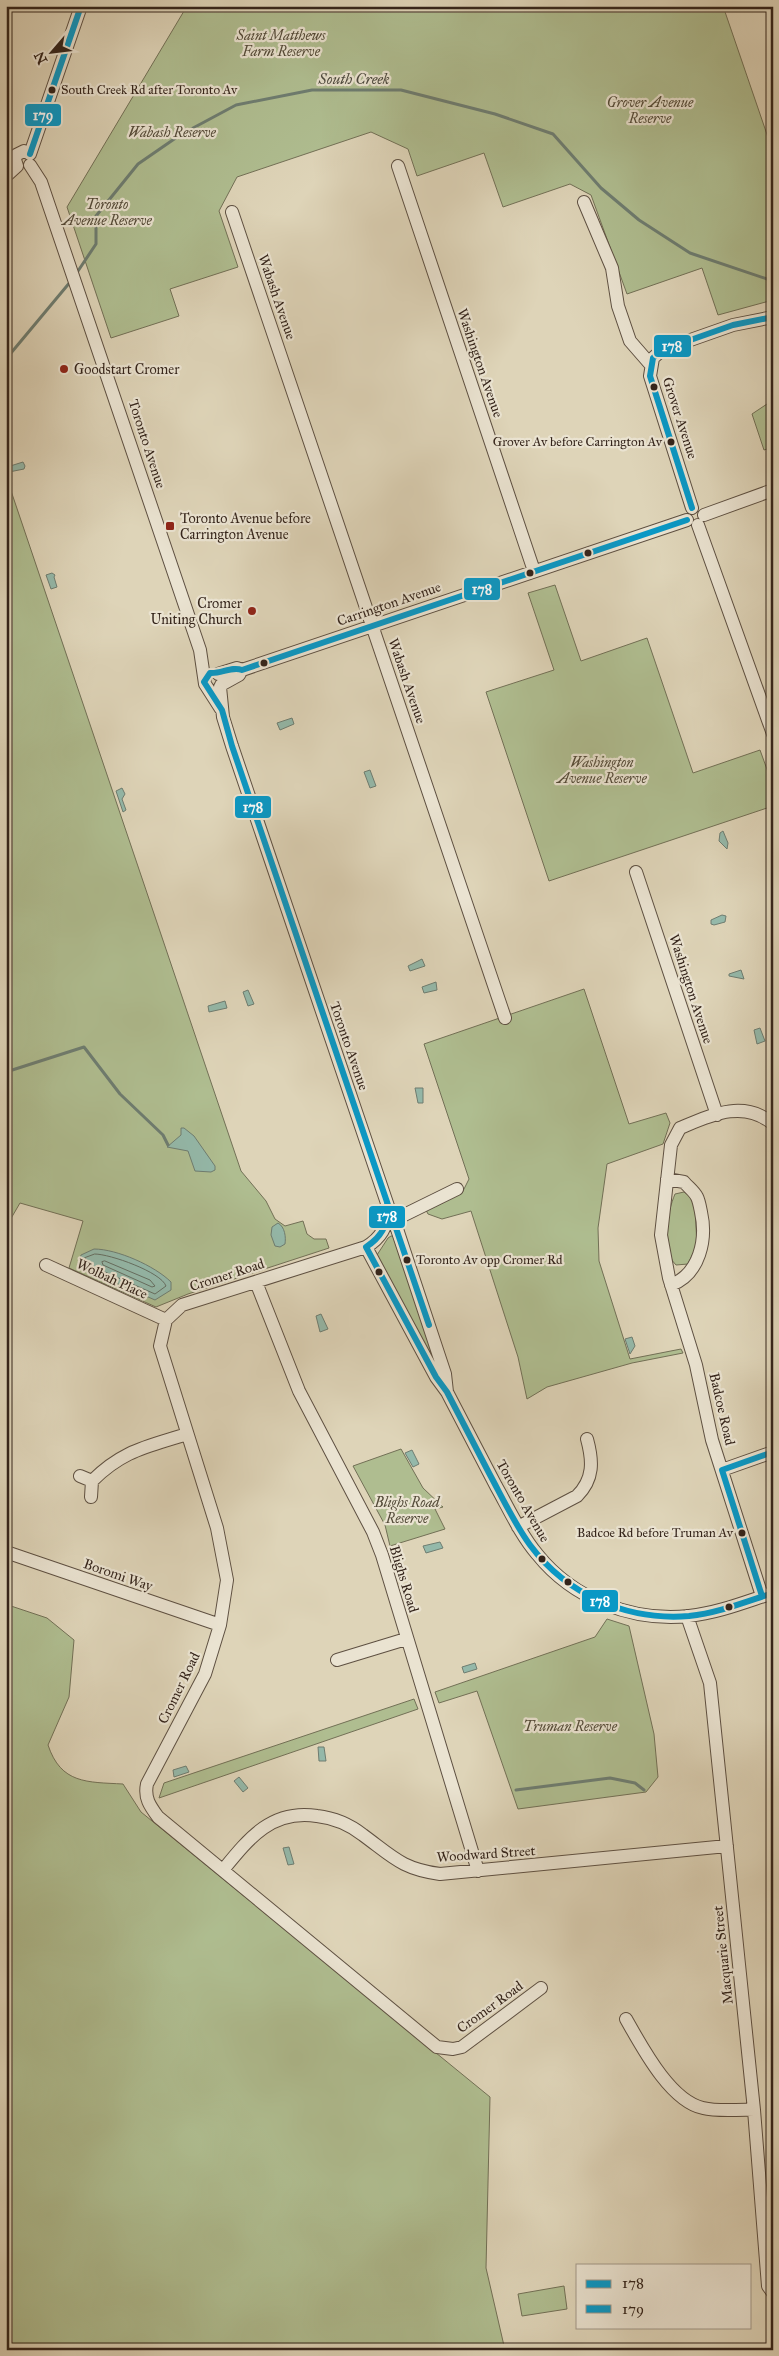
<svg xmlns="http://www.w3.org/2000/svg" width="779" height="2356" font-family="'IM FELL Great Primer',serif">
<rect width="100%" height="100%" fill="#ded4b8"/>
<filter id="stains"><feTurbulence type="fractalNoise" baseFrequency=".004" numOctaves="4"/><feColorMatrix values="0 0 0 0 .2 0 0 0 0 .09 0 0 0 0 .02 0 0 0 .5 -.17"/></filter>
<radialGradient id="worn" r=".72"><stop offset=".6" stop-color="#630" stop-opacity="0"/><stop offset="1" stop-color="#630" stop-opacity=".3"/></radialGradient>
<path fill="#afbd90" stroke="#727056" d="M187,6H723L773,152V300L718,315L702,268L627,294L591,195L570,184L503,207L484,153L417,176L408,149L371,132L237,177L219,211L238,267L170,289L179,316L111,338L67,207Z
M773,400V447L764,450L752,414Z
M6,476L241,1171L266,1201L275,1219L285,1226L303,1221L307,1234L314,1239H326L329,1248L188,1294L156,1307L69,1268L83,1221L20,1203L6,1227Z
M555,585L581,661L647,638L693,773L760,750L773,786V806L549,881L486,692L554,670L528,593Z
M584,989L629,1124L666,1113L670,1123L663,1144L607,1164L598,1228L599,1261L630,1359L681,1349L683,1353L632,1363L547,1387L527,1399L518,1357L471,1211L442,1219L428,1214L426,1210L462,1193L469,1179L424,1044Z
M684,1192L691,1197L695,1209L697,1245L688,1264L676,1265C660,1249 667,1213 675,1194Z
M391,1236H394L442,1377L377,1255L388,1238Z
M401,1449L423,1488L443,1507L435,1509L445,1529L390,1546L385,1525L353,1466Z
M6,1606H11L47,1618L74,1640L69,1697L48,1745C61,1784 87,1782 123,1784L141,1812L490,2097L486,2268L505,2350H6Z
M607,1619L629,1626L654,1734L658,1777L646,1792L518,1809L477,1691L439,1703L435,1692L595,1637Z
M414,1699L418,1709L159,1798L164,1783Z
M564,2286L567,2309L522,2316L518,2294Z"/>
<path fill="#94b9aa" stroke="#6e7d71" d="M23,462L25,466L24,469L9,472L7,467Z
M52,573L55,575L54,577L57,587L51,589L46,575Z
M292,718L294,724L280,730L277,723Z
M370,770L376,786L370,788L364,772Z
M122,788L125,794L122,799L126,810L123,812L116,791Z
M723,831L728,843L727,849L719,841L720,833Z
M722,915L726,916L725,922L714,925L711,924V920Z
M422,959L425,966L410,971L408,966Z
M741,970L744,979L729,976V974Z
M436,982L437,990L424,993L422,987Z
M248,990L254,1004L248,1006L243,992Z
M225,1001L227,1008L209,1012L208,1006Z
M760,1028L765,1041L757,1044L754,1030Z
M415,1088H423V1103H418Z
M181,1128H184L194,1136L215,1166V1170L211,1172L195,1171L188,1151L167,1147L181,1135Z
M278,1223C285,1227 286,1237 285,1244L280,1247L275,1246L271,1235L272,1227Z
M94,1249C117,1249 155,1266 171,1282V1290L155,1300L86,1270L79,1262L81,1255Z
M321,1314L328,1329L320,1332L316,1316Z
M632,1337L635,1346L630,1354L625,1339Z
M412,1450L419,1464L413,1467L405,1453Z
M440,1542L443,1548L426,1553L423,1546Z
M475,1663L477,1669L464,1673L462,1667Z
M318,1747H324L326,1761H319Z
M186,1766L189,1772L174,1777L173,1770Z
M239,1777L248,1788L243,1792L234,1781Z
M289,1847L294,1864L288,1865L283,1848Z"/>
<g fill="none" stroke-linecap="round" stroke-linejoin="round">
<path stroke="#646e62" stroke-width="1" d="M95,1254C110,1254 161,1272 166,1286L155,1294L89,1265L85,1258Z
M105,1261L150,1280L155,1286L152,1287L103,1265L102,1262Z"/>
<path stroke="#6e7d71" stroke-width="3" d="M76,274L96,244V216L138,164L180,135L236,105L312,90H401L495,114L553,134L601,188L639,220L690,253L773,281
M6,359L71,281
M6,1072L84,1047L120,1094L163,1135L168,1145
M516,1790L610,1778L635,1783L644,1790"/>
<defs>
<path id="minor" d="M30,154L81,6
M30,165L41,182L200,650L205,684L221,709
M17,166L15,160L16,155L24,151L30,154
M398,166L534,571
M6,176L17,166
M584,202L612,268L618,306L630,341L650,364
M232,212L505,1018
M692,508L650,376L653,358L662,350L733,325L773,317
M704,515L773,490
M698,525L773,734
M218,674L237,668L242,670L687,520
M221,685L239,675L242,670
M220,687L223,717L232,746L389,1209L394,1220L445,1374L447,1392
M636,872L717,1115
M667,1179L684,1182C688,1187 694,1191 697,1197C699,1201 700,1207 701,1212C707,1239 700,1274 671,1285
M389,1209C387,1227 381,1238 366,1247L182,1305L166,1320L160,1346L217,1528L227,1580L220,1625L205,1674L147,1784C144,1798 150,1806 158,1817L437,2047L453,2049L462,2047L541,1988
M394,1220L457,1189
M366,1247L436,1377L447,1392C463,1423 480,1455 496,1486C509,1509 520,1534 537,1554C573,1599 632,1622 689,1616C718,1613 745,1602 773,1593
M46,1265L166,1320
M256,1282L299,1391L373,1532L382,1555L478,1871
M722,1470L773,1452
M80,1476L92,1481
M91,1497L92,1481C123,1450 147,1447 187,1434
M518,1527L577,1496C594,1479 593,1461 587,1439
M6,1552L220,1625
M762,1596L712,1440L696,1365L669,1278L661,1235L671,1145L680,1128C711,1115 744,1099 773,1124
M687,1616L710,1683L754,2110L768,2286L773,2293
M337,1660L406,1639
M223,1870C249,1838 272,1809 317,1816C335,1818 349,1824 363,1835C393,1857 402,1869 440,1874L727,1846
M626,2019C642,2047 670,2101 703,2108C719,2112 738,2109 754,2110"/>
</defs>
<use href="#minor" stroke="#5e5042" stroke-width="14"/>
<use href="#minor" stroke="#eae3d1" stroke-width="12"/>
<defs>
<path id="bus-1" d="M692,508L650,376L653,358L662,350L733,325L773,317
M687,520L242,670C232,666 221,674 210,673L204,682L222,710L232,746L387,1202C390,1222 383,1236 366,1247L436,1377L447,1392C461,1419 475,1446 489,1473C502,1497 514,1523 530,1545C567,1595 627,1621 689,1616C718,1613 745,1602 773,1593
M386,1199L429,1325
M762,1596L722,1470L773,1452"/>
<path id="bus-2" d="M30,154L81,6"/>
</defs>
<use href="#bus-1" stroke="#eae3d1" stroke-width="10"/>
<use href="#bus-2" stroke="#eae3d1" stroke-width="10"/>
<use href="#bus-1" stroke="#0a98c5" stroke-width="6"/>
<use href="#bus-2" stroke="#0a98c5" stroke-width="6"/>
</g>
<g fill="#34241b" stroke="#eae3d1" stroke-width="2">
<circle cx="52" cy="90" r="4.5"/>
<circle cx="654" cy="387" r="4.5"/>
<circle cx="671" cy="442" r="4.5"/>
<circle cx="588" cy="553" r="4.5"/>
<circle cx="530" cy="573" r="4.5"/>
<circle cx="264" cy="663" r="4.5"/>
<circle cx="407" cy="1260" r="4.5"/>
<circle cx="379" cy="1272" r="4.5"/>
<circle cx="742" cy="1533" r="4.5"/>
<circle cx="542" cy="1559" r="4.5"/>
<circle cx="568" cy="1582" r="4.5"/>
<circle cx="729" cy="1607" r="4.5"/>
</g>
<g fill="#8f2418" stroke="#eae3d1" stroke-width="2">
<circle cx="64" cy="369" r="5"/>
<rect x="165" y="521" width="10" height="10" rx="2.5"/>
<circle cx="252" cy="611" r="5"/>
</g>
<g text-anchor="middle" dominant-baseline="central" stroke-width="4.5" stroke-linejoin="round" paint-order="stroke">
<g font-size="13" fill="#34241b" stroke="#eae3d1" text-anchor="start">
<text x="61" y="90">South Creek Rd after Toronto Av</text>
<text x="662" y="442" text-anchor="end">Grover Av before Carrington Av</text>
<text x="416" y="1260">Toronto Av opp Cromer Rd</text>
<text x="733" y="1533" text-anchor="end">Badcoe Rd before Truman Av</text>
</g>
<g font-size="14" font-style="italic" fill="#534a38" stroke="#eae3d1">
<text x="281" y="35">Saint Matthews<tspan x="281" dy="16">Farm Reserve</tspan></text>
<text x="650" y="102">Grover Avenue<tspan x="650" dy="16">Reserve</tspan></text>
<text x="172" y="132">Wabash Reserve</text>
<text x="107" y="204">Toronto<tspan x="107" dy="16">Avenue Reserve</tspan></text>
<text x="602" y="762">Washington<tspan x="602" dy="16">Avenue Reserve</tspan></text>
<text x="407" y="1502">Blighs Road<tspan x="407" dy="16">Reserve</tspan></text>
<text x="570" y="1726">Truman Reserve</text>
</g>
<g font-size="14" fill="#34241b" stroke="#eae3d1">
<text transform="translate(277 297) rotate(71)">Wabash Avenue</text>
<text transform="translate(480 363) rotate(71)">Washington Avenue</text>
<text transform="translate(680 418) rotate(72)">Grover Avenue</text>
<text transform="translate(147 444) rotate(72)">Toronto Avenue</text>
<text transform="translate(389 604) rotate(-19)">Carrington Avenue</text>
<text transform="translate(407 681) rotate(71)">Wabash Avenue</text>
<text transform="translate(691 989) rotate(72)">Washington Avenue</text>
<text transform="translate(349 1046) rotate(71)">Toronto Avenue</text>
<text transform="translate(227 1275) rotate(-18)">Cromer Road</text>
<text transform="translate(112 1279) rotate(25)">Wolbah Place</text>
<text transform="translate(722 1409) rotate(77)">Badcoe Road</text>
<text transform="translate(523 1501) rotate(60)">Toronto Avenue</text>
<text transform="translate(118 1575) rotate(19)">Boromi Way</text>
<text transform="translate(404 1579) rotate(73)">Blighs Road</text>
<text transform="translate(179 1688) rotate(-64)">Cromer Road</text>
<text transform="translate(486 1854) rotate(-4)">Woodward Street</text>
<text transform="translate(723 1955) rotate(-96)">Macquarie Street</text>
<text transform="translate(490 2007) rotate(-36)">Cromer Road</text>
</g>
<g font-size="14" fill="#34241b" stroke="#eae3d1" text-anchor="start">
<text x="74" y="369">Goodstart Cromer</text>
<text x="180" y="518">Toronto Avenue before<tspan x="180" dy="16">Carrington Avenue</tspan></text>
<text x="242" y="603" text-anchor="end">Cromer<tspan x="242" dy="16">Uniting Church</tspan></text>
</g>
<g font-size="15" font-style="italic" fill="#4c493f" stroke="#eae3d1">
<text x="354" y="79">South Creek</text>
</g>
</g>
<g stroke="#eae3d1" stroke-width="2">
<rect x="24" y="103" width="38" height="24" rx="5" fill="#0a98c5"/>
<rect x="653" y="334" width="39" height="24" rx="5" fill="#0a98c5"/>
<rect x="463" y="577" width="38" height="24" rx="5" fill="#0a98c5"/>
<rect x="234" y="795" width="38" height="24" rx="5" fill="#0a98c5"/>
<rect x="368" y="1205" width="38" height="24" rx="5" fill="#0a98c5"/>
<rect x="581" y="1589" width="38" height="24" rx="5" fill="#0a98c5"/>
</g>
<g font-size="14" text-anchor="middle" font-weight="bold" fill="#fff">
<text x="43" y="120">179</text>
<text x="672" y="351">178</text>
<text x="482" y="594">178</text>
<text x="253" y="812">178</text>
<text x="387" y="1221">178</text>
<text x="600" y="1606">178</text>
</g>
<rect width="779" height="2356" fill="none" stroke="#ded4b8" stroke-width="25"/>
<rect x="8" y="8" width="764" height="2341" fill="none" stroke="#34241b" stroke-width="2.5"/>
<rect x="12" y="12" width="754" height="2331" fill="none" stroke="#34241b"/>
<rect x="576" y="2264" width="175" height="65" fill="#eae3d1" stroke="#a19788"/>
<rect x="586" y="2280" width="25" height="8" fill="#0a98c5" stroke="#a19788"/>
<text x="622" y="2288" font-size="15" fill="#34241b">178</text>
<rect x="586" y="2305" width="25" height="8" fill="#0a98c5" stroke="#a19788"/>
<text x="622" y="2314" font-size="15" fill="#34241b">179</text>
<g transform="translate(52 52) rotate(242)" stroke="#eae3d1" stroke-width="4" paint-order="stroke">
<path d="M0-4L9 19L0 12L-9 19Z" fill="#34241b"/>
<text y="-8" font-size="14" font-weight="bold" text-anchor="middle" fill="#34241b">N</text>
</g>
<rect width="100%" height="100%" filter="url(#stains)"/>
<rect width="100%" height="100%" fill="url(#worn)"/>
</svg>
